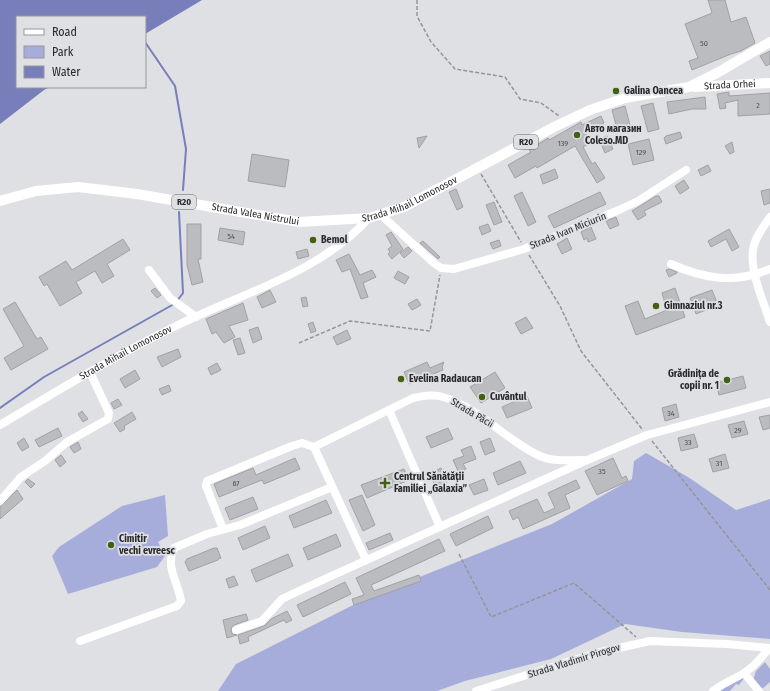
<svg xmlns="http://www.w3.org/2000/svg" width="770" height="691" font-family="'Fira Sans Condensed',sans-serif">
<rect width="100%" height="100%" fill="#dfe0e4"/>
<path fill="#a6addb" d="M646,453L688,477L736,510L770,499V639L682,632L625,624L551,659L465,681L437,691H218L236,664L367,598L552,524L632,479L634,461Z
M165,495L168,536L158,542L165,556L157,567L68,594L52,556L59,547L122,506Z
M765,662L770,669V682L761,690L753,680L756,671Z
M745,677L739,685L736,684L730,691H720L729,682Z"/>
<path fill="#777eba" d="M0,0H202L145,34V17H17V87H50L44,90L0,124Z"/>
<g fill="none" stroke-linecap="round" stroke-linejoin="round">
<path stroke="#777eba" stroke-width="2" d="M145,42L175,86L186,149L183,190
M177,301L183,293L179,212
M0,408L44,377L174,304"/>
</g>
<path fill="#bbbcc0" stroke="#a1a1a5" d="M708,0H725L731,22L746,17L755,43L741,51L731,54L692,70L689,61L698,58L685,24L712,13Z
M770,51V64L766,66L760,56Z
M729,92V96L770,93V114L738,116V100L725,103L726,108L720,109L717,94Z
M705,97L706,109H692L669,114L667,102Z
M653,103L659,129L648,132L641,106Z
M625,106L631,129L618,133L612,110Z
M601,116L604,123L585,132L590,143L583,147L592,164L595,162L605,178L597,183L575,146L537,168L536,166L515,178L508,165L531,152L529,150L548,138L549,140L581,122L582,125Z
M680,132L682,138L666,144L664,138L666,136Z
M427,136L419,148L417,138Z
M607,136L613,149L605,153L599,139Z
M649,139L654,160L633,165L628,144Z
M732,142L734,152L730,154L725,146Z
M252,154L289,160L285,187L248,181Z
M708,165L711,171L701,176L698,170Z
M555,169L558,178L543,184L540,175Z
M684,180L689,188L680,194L675,186Z
M456,189L463,207L457,210L449,192Z
M770,189V203L764,205L761,191Z
M522,192L536,222L528,226L514,196Z
M600,192L606,204L554,228L548,216Z
M656,196H659L662,202L644,211L646,215L638,220L632,211Z
M494,202L502,222L494,225L486,205Z
M616,217L619,225L610,229L606,221Z
M187,224H201V259H198L203,282L192,285L187,265Z
M488,224L491,231L482,235L479,227Z
M591,227L596,239L588,242L587,238L584,240L581,232Z
M220,228L245,232L243,245L218,240Z
M729,229L739,247L732,251L726,239L711,247L708,241Z
M391,232L403,249L392,259L388,254L390,252L388,249L392,246L386,235Z
M567,238L572,249L562,254L557,244Z
M123,239L130,250L107,264L114,276L102,283L95,271L76,282L82,293L60,306L47,284L44,286L39,277L66,261L72,270Z
M499,240L501,246L493,249L490,243Z
M423,241L440,257L438,259L420,243Z
M408,247L412,251L404,258L400,253Z
M307,249L309,256L298,259L296,252Z
M349,254L360,275L372,270L376,277L363,283L368,297L361,299L350,269L342,272L336,260Z
M669,269L677,272V273L669,277L666,270Z
M398,271L409,277L405,284L394,278Z
M155,288L161,295L157,298L151,291Z
M675,288L685,317L636,335L625,306L638,301L645,319L667,310L662,293Z
M270,290L276,302L262,308L257,297Z
M712,290L718,305L696,314L690,298Z
M306,297L308,306L303,307L301,298Z
M417,299L421,305L412,310L408,304Z
M15,302L37,339L41,337L48,349L11,370L4,358L24,346L3,309Z
M243,303L248,320L229,326L235,337L224,343L216,332L212,334L206,319Z
M526,317L533,328L521,334L515,323Z
M313,322L316,331L311,333L308,324Z
M258,327L262,339L253,343L249,330Z
M347,330L351,339L337,345L333,337Z
M240,338L245,353L238,355L233,340Z
M178,349L181,357L162,367L157,357Z
M427,362L430,368L444,362L442,367L443,370L409,384L404,372Z
M217,363L221,370L211,375L208,368Z
M135,370L140,379L125,388L120,379Z
M495,372L505,388L481,403L470,387Z
M743,376L746,388L719,395L716,383Z
M169,385L171,391L162,395L159,389Z
M527,396L532,408L507,418L502,407Z
M118,399L122,405L114,409L111,403Z
M676,404L679,417L665,421L662,408Z
M82,411L88,419L83,422L78,414Z
M132,412L136,419L124,426L125,429L120,432L114,423Z
M770,415V428L763,430L759,417Z
M744,421L748,434L732,438L728,425Z
M58,428L62,436L39,447L35,440Z
M448,428L453,439L431,448L426,437Z
M694,434L698,447L681,451L678,438Z
M24,438L29,447L22,451L17,443Z
M490,438L495,451L485,455L480,442Z
M78,442L81,449L74,453L70,447Z
M471,446L476,459L463,464L466,469L459,473L453,460L464,456L461,450Z
M725,454L729,468L713,472L709,459Z
M61,455L66,462L60,467L55,460Z
M295,458L300,469L264,484L262,480L219,497L214,484L253,468L256,475Z
M613,458L622,478L626,476L628,481L597,495L585,471Z
M520,461L526,473L498,485L493,473Z
M441,468L447,482L436,487L429,474Z
M404,469L409,480L367,498L361,485Z
M28,479L35,484L31,488L25,482Z
M484,479L488,490L474,495L469,485Z
M576,480L580,488L565,495L570,508L523,529L518,517L513,520L509,511L537,499L544,513L555,508L548,493Z
M17,490L23,499L0,519V507Z
M362,495L375,525L363,531L349,500Z
M253,497L258,509L230,520L225,508Z
M326,500L332,513L294,528L289,516Z
M488,516L493,528L456,546L450,534Z
M265,526L270,538L243,550L238,538Z
M390,533L393,540L369,550L366,543Z
M336,534L341,546L308,560L303,548Z
M439,539L445,551L371,585L374,591L419,575L421,581L354,605L352,599L364,595L356,578Z
M214,548H217L221,558L218,559V560L189,571L185,562L187,559Z
M288,554L293,566L256,582L251,570Z
M234,576L238,585L229,588L226,579Z
M345,582L351,594L303,617L297,605Z
M287,611L292,620L286,623L284,620L248,637L249,641L240,644L238,635L264,626L271,619Z
M246,614L248,620L234,625L231,629L232,634L237,635L227,638L223,620Z"/>
<g fill="none" stroke-linecap="round" stroke-linejoin="round">
<path stroke="#959599" stroke-width="1.5" stroke-dasharray="4 2" stroke-linecap="butt" d="M417,0V16L431,42L455,69L505,77L520,99L541,103L559,116
M481,174L521,242
M529,255L560,306L581,351L642,429
M299,343L350,321L430,331L440,275
M652,441L770,590
M459,554L491,617L574,583L636,637"/>
<g stroke="#fff" stroke-width="8">
<path d="M381,215L435,264L441,268L454,269L524,249L619,210L638,201L686,170"/>
<path d="M770,217C764,226 754,238 753,250C750,273 763,300 770,322"/>
<path d="M671,264C704,279 735,284 770,269"/>
<path d="M149,270L170,298L196,317"/>
<path d="M389,410L440,527"/>
<path id="s1" d="M0,425C59,390 118,354 180,324C245,292 319,273 369,218"/>
<path d="M0,501L21,477L45,461L67,442L108,419L109,413L90,372"/>
<path d="M223,529L206,486L207,481L292,446L302,443L314,447"/>
<path d="M366,560L314,447L413,398C423,396 433,394 443,397C477,406 508,442 540,456C553,462 569,460 583,460"/>
<path d="M236,630L262,621L282,599L305,588L585,461L647,435L770,402"/>
<path d="M80,641L177,606L181,601C178,581 165,568 174,548L207,534L240,525L332,487"/>
<path d="M744,673L759,691"/>
<path d="M476,691L596,653L650,641L727,644L770,648"/>
<path d="M713,691C723,683 733,680 744,673C754,667 762,657 769,648"/>
</g>
<g stroke="#fff" stroke-width="10">
<path id="s2" d="M695,87L770,83"/>
<path id="s3" d="M0,201L36,191L78,187L137,194L299,222L369,218L404,207L554,127L590,110L625,98L689,87L717,73L770,42"/>
</g>
</g>
<g fill="#446113" stroke="#dfe0e4" stroke-width="1.5">
<circle cx="616" cy="91" r="4"/>
<circle cx="577" cy="135" r="4"/>
<circle cx="313" cy="240" r="4"/>
<circle cx="656" cy="306" r="4"/>
<circle cx="401" cy="379" r="4"/>
<circle cx="727" cy="380" r="4"/>
<circle cx="482" cy="397" r="4"/>
<path d="M383 477h4v4h4v4h-4v4h-4v-4h-4v-4h4z"/>
<circle cx="111" cy="545" r="4"/>
</g>
<g text-anchor="middle" dominant-baseline="central" stroke-width="3.5" stroke-linejoin="round" paint-order="stroke">
<g font-size="8" fill="#4e4e50">
<text x="704" y="43">50</text>
<text x="758" y="105">2</text>
<text x="563" y="143">139</text>
<text x="641" y="152">129</text>
<text x="231" y="236">54</text>
<text x="671" y="413">34</text>
<text x="738" y="430">29</text>
<text x="688" y="442">33</text>
<text x="719" y="463">31</text>
<text x="602" y="471">35</text>
<text x="236" y="483">67</text>
</g>
<g fill="#dfe0e4" stroke="#606062" stroke-width="1">
<rect x="514" y="135" width="24" height="14" rx="3"/>
<rect x="172" y="195" width="24" height="14" rx="3"/>
</g>
<g font-size="9" font-weight="bold" fill="#29292b">
<text x="526" y="142">R20</text>
<text x="184" y="202">R20</text>
</g>
<g font-size="10" fill="#29292b" stroke="#dfe0e4">
<text stroke="none"><textPath href="#s2" startOffset="35">Strada Orhei</textPath></text>
<text stroke="none"><textPath href="#s3" startOffset="418">Strada Mihail Lomonosov</textPath></text>
<text stroke="none"><textPath href="#s3" startOffset="259">Strada Valea Nistrului</textPath></text>
<text transform="translate(568 231) rotate(-22)">Strada Ivan Miciurin</text>
<text stroke="none"><textPath href="#s1" startOffset="145">Strada Mihail Lomonosov</textPath></text>
<text transform="translate(472 413) rotate(31)">Strada Păcii</text>
<text transform="translate(574 661) rotate(-17)">Strada Vladimir Pirogov</text>
</g>
<g font-size="10" font-weight="bold" fill="#29292b" stroke="#dfe0e4" text-anchor="start">
<text x="624" y="91">Galina Oancea</text>
<text x="585" y="129">Авто магазин<tspan x="585" dy="12">Coleso.MD</tspan></text>
<text x="321" y="240">Bemol</text>
<text x="664" y="306">Gimnaziul nr.3</text>
<text x="719" y="374" text-anchor="end">Grădinița de<tspan x="719" dy="12">copii nr. 1</tspan></text>
<text x="409" y="379">Evelina Radaucan</text>
<text x="490" y="397">Cuvântul</text>
<text x="394" y="477">Centrul Sănătății<tspan x="394" dy="12">Familiei „Galaxia”</tspan></text>
<text x="119" y="539">Cimitir<tspan x="119" dy="12">vechi evreesc</tspan></text>
</g>
</g>
<rect x="16" y="16" width="130" height="72" fill="#dfe0e4" stroke="#96979a"/>
<rect x="24" y="29" width="20" height="6" fill="#ffffff" stroke="#96979a"/>
<text x="52" y="36" font-size="12" fill="#29292b">Road</text>
<rect x="24" y="46" width="20" height="12" fill="#a6addb" stroke="#96979a"/>
<text x="52" y="56" font-size="12" fill="#29292b">Park</text>
<rect x="24" y="66" width="20" height="12" fill="#777eba" stroke="#96979a"/>
<text x="52" y="76" font-size="12" fill="#29292b">Water</text>
</svg>
